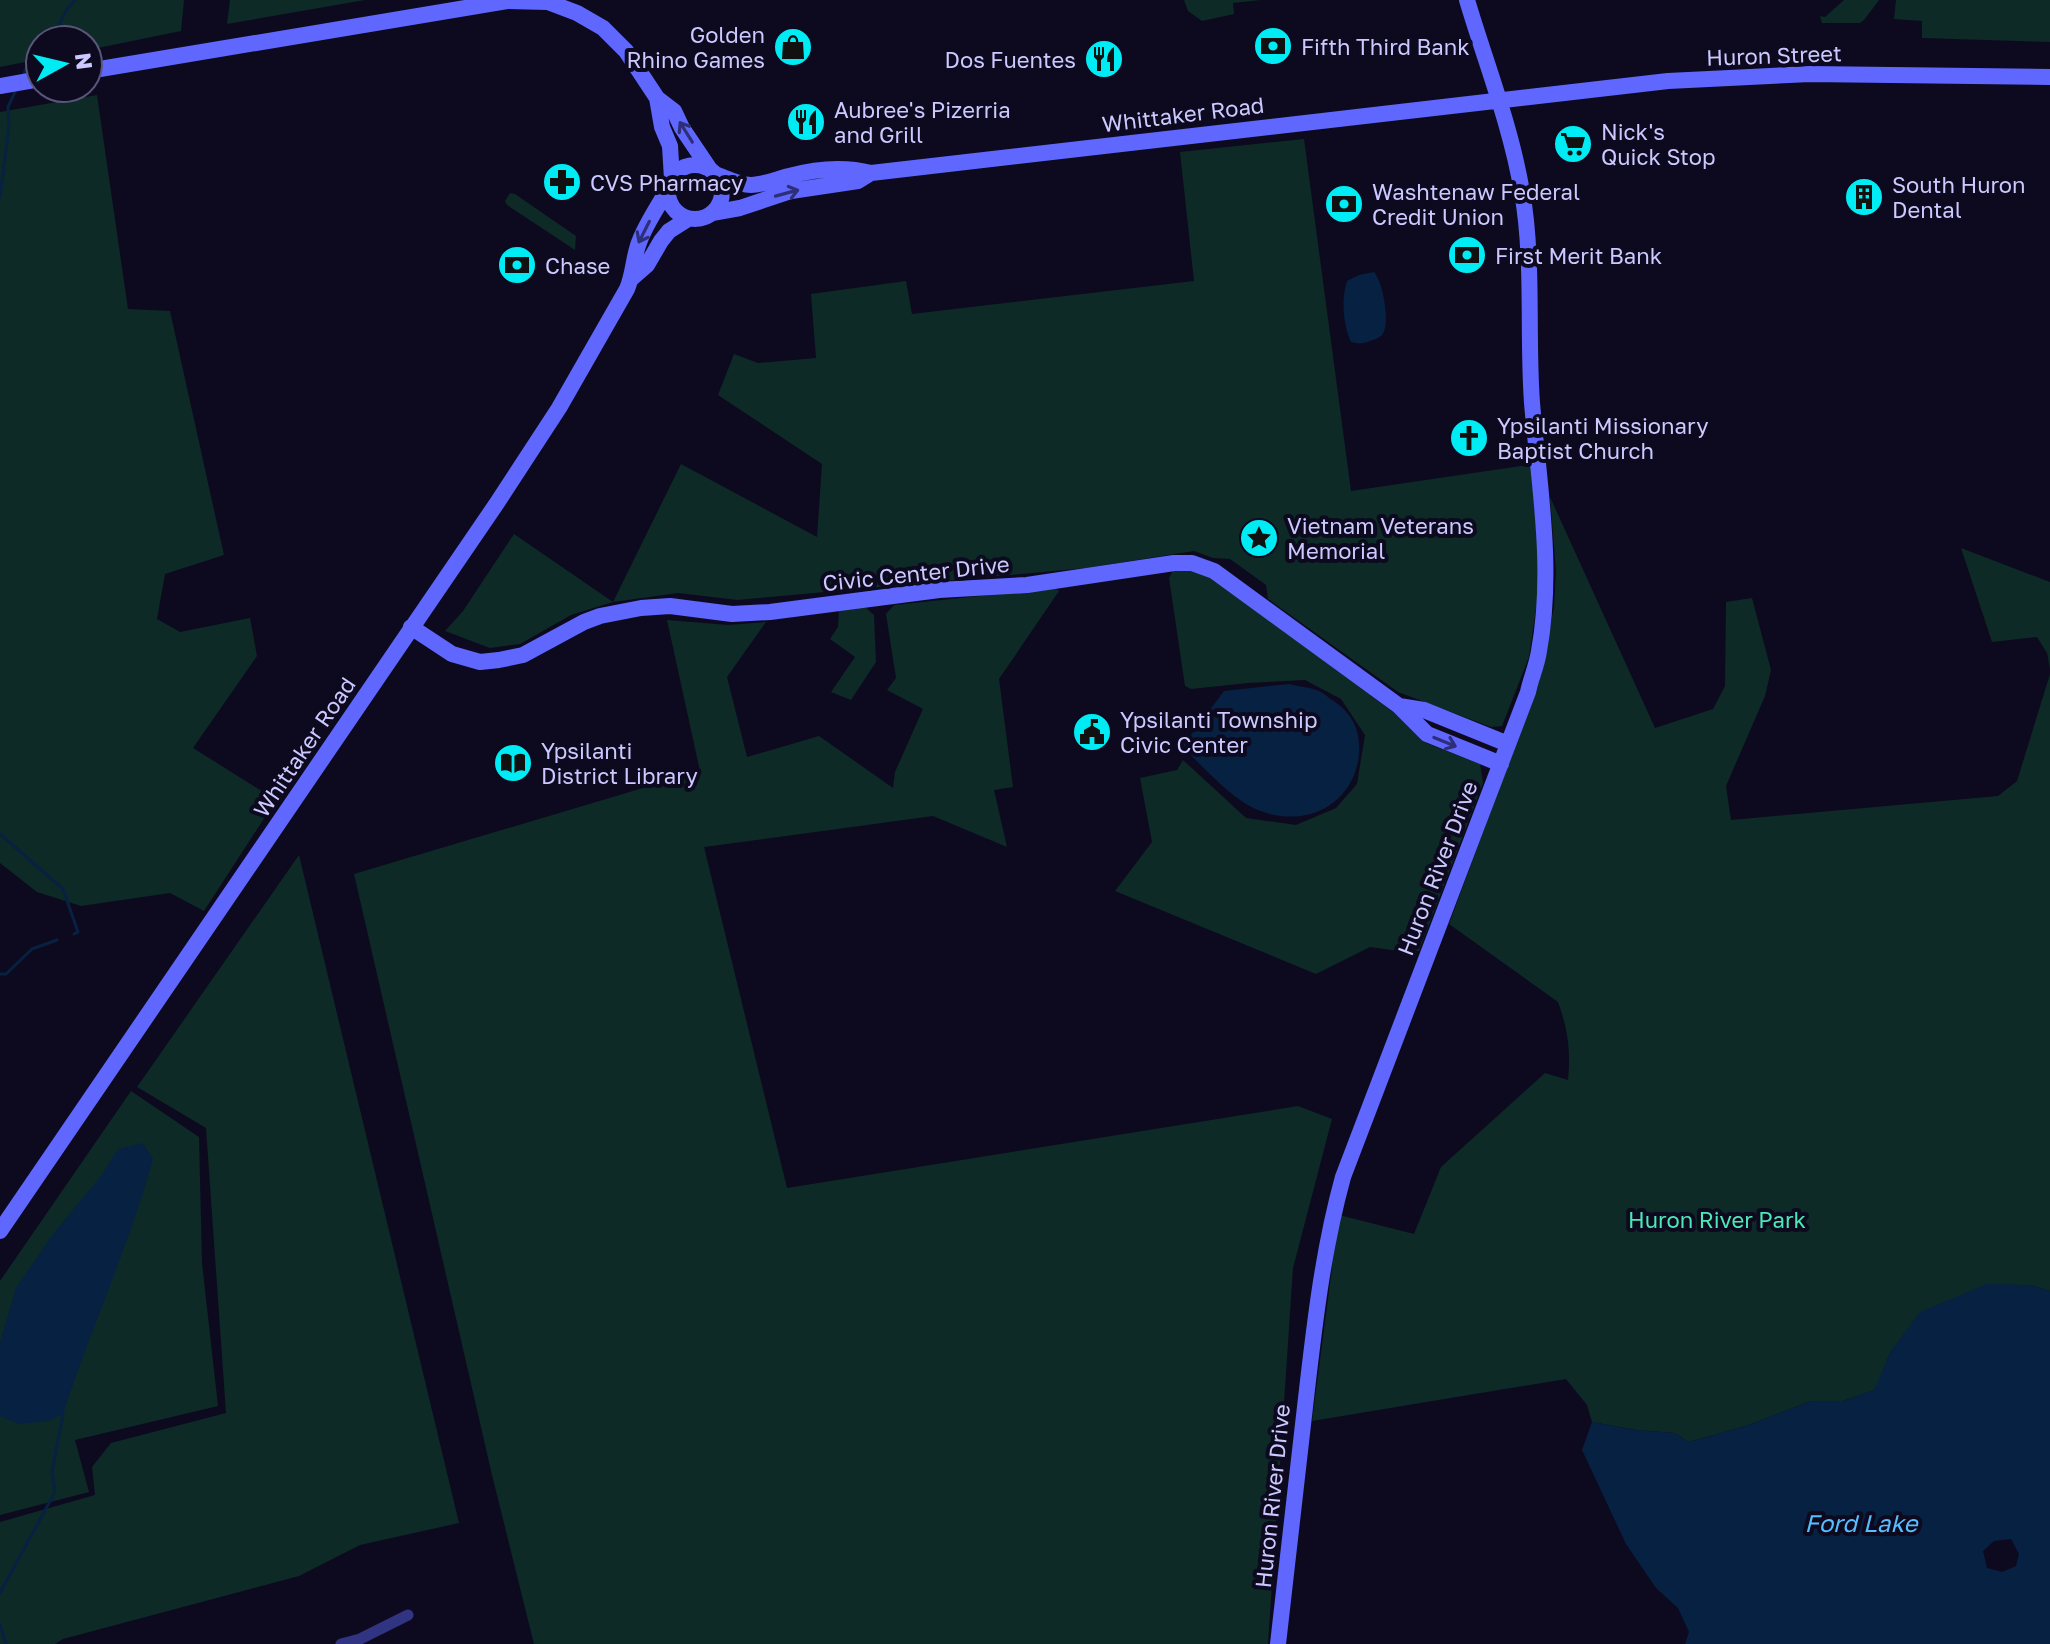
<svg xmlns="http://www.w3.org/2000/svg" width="2050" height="1644" font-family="'Golos Text',sans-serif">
<rect width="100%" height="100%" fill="#0d0a1f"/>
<path fill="#0d2a27" d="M0,0H184L181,31L88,50V40H40V59L0,67Z
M230,0H365L227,24Z
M1184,0H1261L1233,3L1234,14L1202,21L1188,11Z
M1844,0H1879L1864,20L1860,23H1822L1820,16L1825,17Z
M1896,0H2050V42L1922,38V21L1894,19Z
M97,95L128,309L170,311L224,555L165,574L157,619L180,632L250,618L257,656L193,748L276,800L204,911L170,893L81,906L37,892L0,863V112Z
M1304,139L1351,491L1534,464L1541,575L1529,657L1502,726L1491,727L1398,692L1268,599L1266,585L1230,559L1213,558L1194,551L1086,568L738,600L678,593L613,602L571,615L520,644L490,648L445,631L463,611L514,534L613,602L681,464L817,537L822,464L718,395L734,354L758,363L816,358L811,294L906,281L912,314L1194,281L1180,152Z
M510,193L515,194L576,236L575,250L507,205L505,201Z
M1550,497L1655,728L1713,709L1725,686L1726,602L1752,598L1771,670L1765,696L1726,786L1731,820L1998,796L2017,781L2050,674V1291L2030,1285L1891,1351L1875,1390L1843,1401H1811L1746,1426L1689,1442L1674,1433L1636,1430L1592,1422L1587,1405L1566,1379L1312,1421L1339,1215L1414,1234L1441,1167L1545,1073L1568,1080C1571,1052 1568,1029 1558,1002L1449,924L1539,682L1554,607L1556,571Z
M1961,548L2050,582V669L2047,653L2037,637L1992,642Z
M1174,569L1204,572L1397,715L1426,743L1480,764L1483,783L1419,951L1406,952L1370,947L1316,974L1115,891L1152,842L1140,778L1177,770L1183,760L1246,818L1296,825L1336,808L1357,784L1365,735L1341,699L1305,680L1248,683L1191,689L1185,686L1169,578Z
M1055,588L1059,591L999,679L1013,787L994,790L1007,847L933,816L704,847L787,1188L1298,1106L1332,1119L1293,1268L1268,1644H534L492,1475L354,874L700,771L667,620L728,625L766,622L727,677L747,757L819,736L893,788L895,772L923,709L887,690L896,678L886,614L894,605Z
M865,607L874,615L876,662L851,700L831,692L855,657L830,639L838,627L839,610Z
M299,855L459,1523L360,1545L299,1576L63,1639L55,1644H0V1522L95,1495L92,1467L111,1443L226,1413L206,1128L137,1087Z
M131,1091L199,1137L202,1263L218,1406L75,1440L89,1492L0,1515V1281Z"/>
<path fill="#072142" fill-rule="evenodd" d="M1374,272C1383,282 1391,324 1382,335C1379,338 1374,340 1370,341C1363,344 1359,344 1351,342C1343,325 1341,298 1347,281L1359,275Z
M1289,684C1299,687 1311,687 1319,691C1325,694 1330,699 1335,702C1353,714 1361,732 1359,755C1353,806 1305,829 1258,810C1231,799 1204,767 1182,747L1224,691Z
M143,1143L153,1159C129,1246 91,1328 63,1414L49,1421L18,1424L0,1416V1342L16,1288L53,1234L101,1176L118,1149Z
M1987,1284L2030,1285L2050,1291V1644H1685L1689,1632L1678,1608L1656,1588L1626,1544L1582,1450L1592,1422L1636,1430L1674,1433L1689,1442L1746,1426L1811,1401H1843L1874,1390L1891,1351L1920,1312ZM2011,1539L2019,1554L2016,1566L2002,1572L1987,1568L1983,1551L1994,1541Z"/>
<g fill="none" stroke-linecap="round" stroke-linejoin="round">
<path stroke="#072142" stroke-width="3" d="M51,40L67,9L75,0
M24,73L34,52L40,50
M0,197L9,126L8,107L15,92
M0,834L63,889L78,932L74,934
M0,974H6L32,949L57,940
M0,1593L55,1492L52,1472L63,1414
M0,1625L6,1644"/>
<path stroke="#313483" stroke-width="11" d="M341,1644L360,1639L408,1615"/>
<path stroke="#6067ff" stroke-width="16" d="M88,71L507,1L548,2L577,13L603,28L626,51L657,98L662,127L670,146L672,179
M0,86L40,79
M657,98L674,111L682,128L711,171
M668 192a27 27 0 1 1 54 0a27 27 0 1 1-54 0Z
M715,174C726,178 739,185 751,185C763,185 777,179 789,176C815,169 844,166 871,173L1668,81L1810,74L2050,77
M712,213L740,208L791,191L858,181L871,173
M631,279L647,265L661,241L669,231L688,219
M411,627L452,654L480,662L499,660L523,655L584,622L600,616L641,608L670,606L732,614L770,612L939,590L1027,585L1174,563H1192L1214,571L1399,706L1427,734L1501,764
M1399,706L1424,710L1508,744
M0,1231L497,503L559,408L627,289C634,273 633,256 640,240C647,222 659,205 668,189
M1278,1644C1287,1565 1296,1486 1305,1407C1314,1329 1322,1253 1343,1177L1528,692C1531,678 1537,665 1539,651C1554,569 1539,485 1532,403C1527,334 1534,260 1522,192C1511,126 1486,64 1467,0"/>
</g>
<defs><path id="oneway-shaft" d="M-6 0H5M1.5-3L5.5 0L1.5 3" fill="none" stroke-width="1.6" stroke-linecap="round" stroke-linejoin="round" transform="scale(2)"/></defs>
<g stroke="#2e2f79">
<use href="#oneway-shaft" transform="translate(686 132) rotate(-122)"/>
<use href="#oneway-shaft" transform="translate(787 193) rotate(-15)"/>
<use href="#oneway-shaft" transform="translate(644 232) rotate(117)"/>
<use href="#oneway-shaft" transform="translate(1445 742) rotate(22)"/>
</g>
<defs>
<symbol id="bank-disc" viewBox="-11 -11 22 22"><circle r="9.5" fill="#00ecf4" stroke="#0d0a1f"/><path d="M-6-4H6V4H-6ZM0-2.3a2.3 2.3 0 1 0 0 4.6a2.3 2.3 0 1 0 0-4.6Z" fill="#111"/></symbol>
<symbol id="shop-disc" viewBox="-11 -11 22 22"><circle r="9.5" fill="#00ecf4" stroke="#0d0a1f"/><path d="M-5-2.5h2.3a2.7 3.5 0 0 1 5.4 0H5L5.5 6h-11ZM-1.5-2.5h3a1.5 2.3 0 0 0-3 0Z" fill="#111"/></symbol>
<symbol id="restaurant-disc" viewBox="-11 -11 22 22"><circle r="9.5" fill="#00ecf4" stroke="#0d0a1f"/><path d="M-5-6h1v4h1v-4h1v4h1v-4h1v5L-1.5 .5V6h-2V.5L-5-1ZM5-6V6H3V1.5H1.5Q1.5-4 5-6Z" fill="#111"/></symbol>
<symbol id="supermarket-disc" viewBox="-11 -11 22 22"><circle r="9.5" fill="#00ecf4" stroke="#0d0a1f"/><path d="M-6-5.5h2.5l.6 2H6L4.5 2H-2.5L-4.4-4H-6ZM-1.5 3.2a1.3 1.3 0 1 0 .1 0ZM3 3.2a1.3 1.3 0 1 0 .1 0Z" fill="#111"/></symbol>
<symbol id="pharmacy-disc" viewBox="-11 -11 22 22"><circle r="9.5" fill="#00ecf4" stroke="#0d0a1f"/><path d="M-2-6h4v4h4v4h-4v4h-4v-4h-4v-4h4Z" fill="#111"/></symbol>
<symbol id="building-disc" viewBox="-11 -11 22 22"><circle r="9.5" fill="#00ecf4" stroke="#0d0a1f"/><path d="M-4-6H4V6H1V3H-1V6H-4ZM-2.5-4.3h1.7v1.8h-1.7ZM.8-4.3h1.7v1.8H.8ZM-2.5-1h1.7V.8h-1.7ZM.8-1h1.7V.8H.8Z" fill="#111"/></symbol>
<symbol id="church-disc" viewBox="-11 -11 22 22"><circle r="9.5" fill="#00ecf4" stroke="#0d0a1f"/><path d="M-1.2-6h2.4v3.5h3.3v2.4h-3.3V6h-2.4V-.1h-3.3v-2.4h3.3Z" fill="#111"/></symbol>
<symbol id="sight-disc" viewBox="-11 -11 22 22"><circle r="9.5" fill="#00ecf4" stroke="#0d0a1f"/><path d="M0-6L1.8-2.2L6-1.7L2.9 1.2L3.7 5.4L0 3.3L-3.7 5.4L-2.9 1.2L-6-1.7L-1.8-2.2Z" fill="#111"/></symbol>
<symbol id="civic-disc" viewBox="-11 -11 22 22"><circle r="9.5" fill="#00ecf4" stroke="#0d0a1f"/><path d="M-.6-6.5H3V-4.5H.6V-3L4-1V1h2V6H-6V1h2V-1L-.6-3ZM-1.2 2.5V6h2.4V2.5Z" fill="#111"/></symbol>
<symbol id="library-disc" viewBox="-11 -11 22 22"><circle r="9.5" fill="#00ecf4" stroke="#0d0a1f"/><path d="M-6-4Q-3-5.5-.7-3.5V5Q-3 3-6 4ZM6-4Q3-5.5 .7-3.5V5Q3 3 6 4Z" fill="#111"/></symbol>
</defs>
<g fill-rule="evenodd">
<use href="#bank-disc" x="1251" y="24" width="44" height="44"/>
<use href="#shop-disc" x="771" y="25" width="44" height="44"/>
<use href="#restaurant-disc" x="1082" y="37" width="44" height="44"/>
<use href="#restaurant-disc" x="784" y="100" width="44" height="44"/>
<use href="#supermarket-disc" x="1551" y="122" width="44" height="44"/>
<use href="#pharmacy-disc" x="540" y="160" width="44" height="44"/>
<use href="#building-disc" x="1842" y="175" width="44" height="44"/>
<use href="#bank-disc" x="1322" y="182" width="44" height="44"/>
<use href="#bank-disc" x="1445" y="233" width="44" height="44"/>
<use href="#bank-disc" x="495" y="243" width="44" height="44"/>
<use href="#church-disc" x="1447" y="416" width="44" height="44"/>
<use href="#sight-disc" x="1237" y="516" width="44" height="44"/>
<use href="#civic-disc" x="1070" y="710" width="44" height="44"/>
<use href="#library-disc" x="491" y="741" width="44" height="44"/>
</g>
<g text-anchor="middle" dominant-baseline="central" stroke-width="8" stroke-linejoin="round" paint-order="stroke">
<g font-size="22" fill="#cbc9ff" stroke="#0d0a1f" text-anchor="start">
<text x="765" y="34" text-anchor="end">Golden<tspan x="765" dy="25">Rhino Games</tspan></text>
<text x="1301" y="46">Fifth Third Bank</text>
<text x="1076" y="59" text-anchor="end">Dos Fuentes</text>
<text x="834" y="109">Aubree's Pizerria<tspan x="834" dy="25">and Grill</tspan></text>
<text x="1601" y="131">Nick's<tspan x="1601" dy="25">Quick Stop</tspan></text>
<text x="590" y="182">CVS Pharmacy</text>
<text x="1892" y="184">South Huron<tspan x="1892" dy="25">Dental</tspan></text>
<text x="1372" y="191">Washtenaw Federal<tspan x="1372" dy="25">Credit Union</tspan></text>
<text x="1495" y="255">First Merit Bank</text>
<text x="545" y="265">Chase</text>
<text x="1497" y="425">Ypsilanti Missionary<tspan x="1497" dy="25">Baptist Church</tspan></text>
<text x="1287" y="525">Vietnam Veterans<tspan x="1287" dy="25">Memorial</tspan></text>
<text x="1120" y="719">Ypsilanti Township<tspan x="1120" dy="25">Civic Center</tspan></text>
<text x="541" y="750">Ypsilanti<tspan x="541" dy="25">District Library</tspan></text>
</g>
<g font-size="22" fill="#cbc9ff" stroke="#0d0a1f">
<text transform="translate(1774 55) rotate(-2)">Huron Street</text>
<text transform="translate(1183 114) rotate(-7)">Whittaker Road</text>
<text transform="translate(916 573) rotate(-6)">Civic Center Drive</text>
<text transform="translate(304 747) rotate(-56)">Whittaker Road</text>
<text transform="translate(1437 868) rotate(-69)">Huron River Drive</text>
<text transform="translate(1272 1496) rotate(-84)">Huron River Drive</text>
</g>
<g font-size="22" fill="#4be9b6" stroke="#0d0a1f">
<text x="1717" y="1219">Huron River Park</text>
</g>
<g font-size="24" font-style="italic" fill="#57bdff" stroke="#0d0a1f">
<text x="1861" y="1522">Ford Lake</text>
</g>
</g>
<g transform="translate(64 64) rotate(82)"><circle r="38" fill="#0d0a1f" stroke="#595679" stroke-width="2"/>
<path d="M0-6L14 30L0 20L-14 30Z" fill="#00ecf4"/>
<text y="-12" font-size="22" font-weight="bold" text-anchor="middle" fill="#cbc9ff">N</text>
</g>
</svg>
